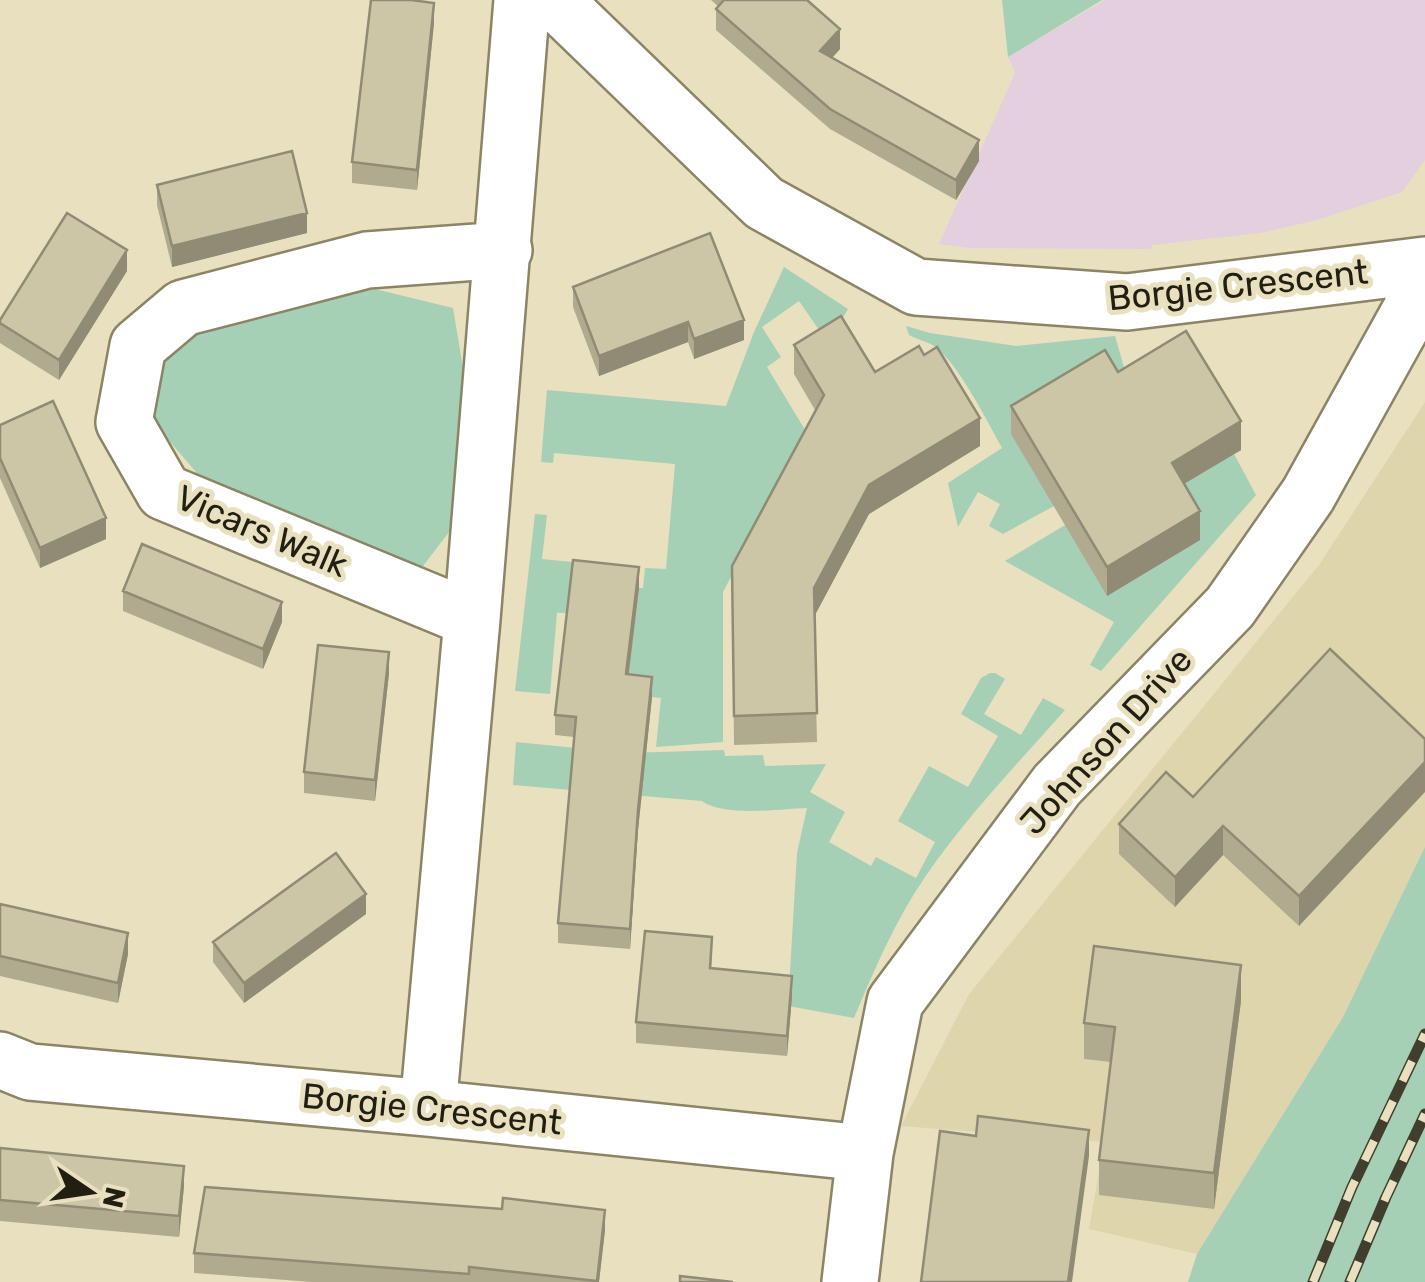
<svg xmlns="http://www.w3.org/2000/svg" width="1425" height="1282" font-family="Rubik,sans-serif">
<rect width="100%" height="100%" fill="#e8e0bf"/>
<path fill="#dfd5ad" d="M1425,402V869L1343,1017L1197,1254L1089,1229L1104,1142L901,1126L969,994L1319,565Z"/>
<path fill="#e3cfde" d="M1105,0H1425V160L1402,192L1317,220L1260,233L1152,245L1151,249L969,248L939,244L1015,73L1008,57Z"/>
<path fill="#a5d0b6" d="M1002,0H1102L1008,57Z
M784,267L848,309L828,343L799,301L762,327L781,357L767,367L807,433L723,592V742L656,747L661,698L626,694L639,588H643L645,568L666,569L675,464L554,453L553,463L541,462L547,390L726,406L754,332Z
M375,289L453,308L464,374L449,532L420,570L202,479L153,422L160,348L267,312Z
M906,326L930,333L1016,346L1115,336L1126,374L1054,506L1003,534L989,526L1000,504L978,492L958,527L948,483L1002,448C988,422 959,366 937,348C930,342 918,340 909,335Z
M1234,454L1256,495L1101,671L1090,665L1114,622L1005,561L1065,525L1172,491Z
M535,514L547,515L542,559L572,562L567,613H557L550,694L515,691Z
M990,673H995L1005,679L984,714L1021,735L1043,698L1065,710C1013,769 956,827 914,894C890,933 872,975 854,1018L788,1006L797,853L807,808C780,809 723,817 702,801L513,785L516,742L627,753L724,750L725,756L763,755L765,766L826,764L810,792L845,812L829,842L871,866L876,857L916,878L935,842L898,821L929,766L968,787L998,736L961,714L981,678Z
M1425,847V1282H1188L1197,1254L1343,1017Z"/>
<g fill="none" stroke-linecap="round" stroke-linejoin="round">
<defs>
<path id="minor" d="M554,0L764,203L916,287L1127,302L1425,265
M472,619L164,492L124,422L138,346L183,308L367,260L504,250
M0,1060L30,1072L428,1108L865,1153
M428,1108L472,619L522,0
M850,1282L865,1153L895,1002L1057,785L1230,607L1308,495L1425,284"/>
</defs>
<use href="#minor" stroke="#8b8466" stroke-width="60"/>
<use href="#minor" stroke="#fff" stroke-width="55"/>
<defs>
<path id="rail" d="M1313,1282L1352,1187L1425,1034
M1350,1282L1386,1197L1425,1114"/>
</defs>
<use href="#rail" stroke="#413e2e" stroke-width="11"/>
<use href="#rail" stroke="#e8e0bf" stroke-width="8" stroke-dasharray="22" stroke-linecap="butt"/>
</g>
<path fill="#b0aa8f" d="M711,0H807L840,49L832,58L979,161L956,200L830,129L716,30V9L719,7Z
M434,23L417,190L352,183V162Z
M157,185L307,233L172,267L157,205Z
M127,271L59,380L0,343V320Z
M573,287L744,340L694,359L688,342L599,376L573,307Z
M794,345L875,372L980,446L869,514L814,616L817,742L734,745L732,566L815,410L794,374Z
M1118,372L1241,450L1184,484L1200,540L1107,596L1011,434V406Z
M0,425L106,539L40,568L0,478Z
M639,588L629,674L652,697L638,830L630,949L558,943V923L574,737L555,735V715Z
M123,591L282,622L263,669L123,611Z
M389,673L375,801L304,793V772Z
M1425,739L1299,926L1223,855L1175,907L1119,854V824L1193,797Z
M0,904L128,954L118,1003L0,976Z
M366,914L244,1003L213,962V942Z
M712,958L711,969L792,996L787,1056L636,1043V1022Z
M1241,1001L1214,1209L1099,1195V1160L1111,1062L1084,1059V1023Z
M0,1148L184,1186L179,1237L0,1221Z
M605,1230L599,1282H311L194,1273V1253Z"/>
<path fill="#908b74" d="M434,3V23L417,190V170Z
M840,29V49L820,71V51Z
M979,140V161L956,200V180Z
M307,213V233L172,267V246Z
M127,250V271L59,380V360Z
M744,320V340L694,359V339Z
M688,322V342L599,376V356Z
M980,418V446L869,514L814,617V588L869,485Z
M1241,421V450L1172,491V463Z
M1200,511V540L1107,596V567Z
M106,518V539L40,568V548Z
M639,567V588L626,694V674Z
M282,602V622L263,669V649Z
M389,652V673L375,801V780Z
M652,677V697L638,830L630,949V929L638,810Z
M1425,762V792L1299,926V896Z
M1223,826V855L1175,907V877Z
M366,894V914L244,1003V983Z
M128,933V954L118,1003V983Z
M1241,965V1001L1214,1209V1173Z
M792,976V996L787,1056V1036Z
M1089,1130V1156L1072,1282H1068Z
M184,1166V1186L179,1237V1216Z
M605,1210V1230L599,1282H597Z"/>
<path fill="#cdc6a6" stroke="#908b74" stroke-width="2.5" d="M371,0H411L434,3L417,170L352,162Z
M724,0H807L840,29L820,51L979,140L956,180L830,109L716,9Z
M292,151L307,213L172,246L157,185Z
M67,213L127,250L59,360L0,323V320Z
M710,233L744,320L694,339L688,322L599,356L573,287Z
M841,316L875,372L919,346L924,355L937,347L980,418L869,485L814,588L817,713L734,716L732,566L824,395L794,345Z
M1186,331L1241,421L1172,463L1200,511L1107,567L1011,406L1105,350L1118,372Z
M53,401L106,518L40,548L0,458V425Z
M142,544L282,602L263,649L123,591Z
M573,560L639,567L626,674L652,677L638,810L630,929L558,923L576,717L555,715Z
M318,645L389,652L375,780L304,772Z
M1330,649L1425,739V762L1299,896L1223,826L1175,877L1119,824L1166,772L1193,797Z
M336,853L366,894L244,983L213,942Z
M0,904L128,933L118,983L0,956Z
M645,931L712,937L710,968L792,976L787,1036L636,1022Z
M1094,946L1241,965L1214,1173L1099,1160L1115,1027L1084,1023Z
M978,1116L1089,1130L1068,1282H921L940,1131L976,1136Z
M0,1148L184,1166L179,1216L0,1200Z
M205,1187L502,1209L503,1198L605,1210L597,1281L469,1267V1274L194,1253Z
M680,1276L733,1282H680Z"/>
<g text-anchor="middle" dominant-baseline="central" stroke-width="10" stroke-linejoin="round" paint-order="stroke">
<g font-size="35" fill="#211f12" stroke="#e8e0bf">
<text transform="translate(1238 285) rotate(-6)">Borgie Crescent</text>
<text transform="translate(262 531) rotate(23)">Vicars Walk</text>
<text transform="translate(1106 741) rotate(-48)">Johnson Drive</text>
<text transform="translate(432 1109) rotate(6)">Borgie Crescent</text>
</g>
</g>
<g transform="translate(90 1192) rotate(103)" stroke="#e8e0bf" stroke-width="8" paint-order="stroke">
<path d="M0-8L18 38L0 25L-18 38Z" fill="#211f12"/>
<text y="-15" font-size="28" font-weight="bold" text-anchor="middle" fill="#211f12">N</text>
</g>
</svg>
